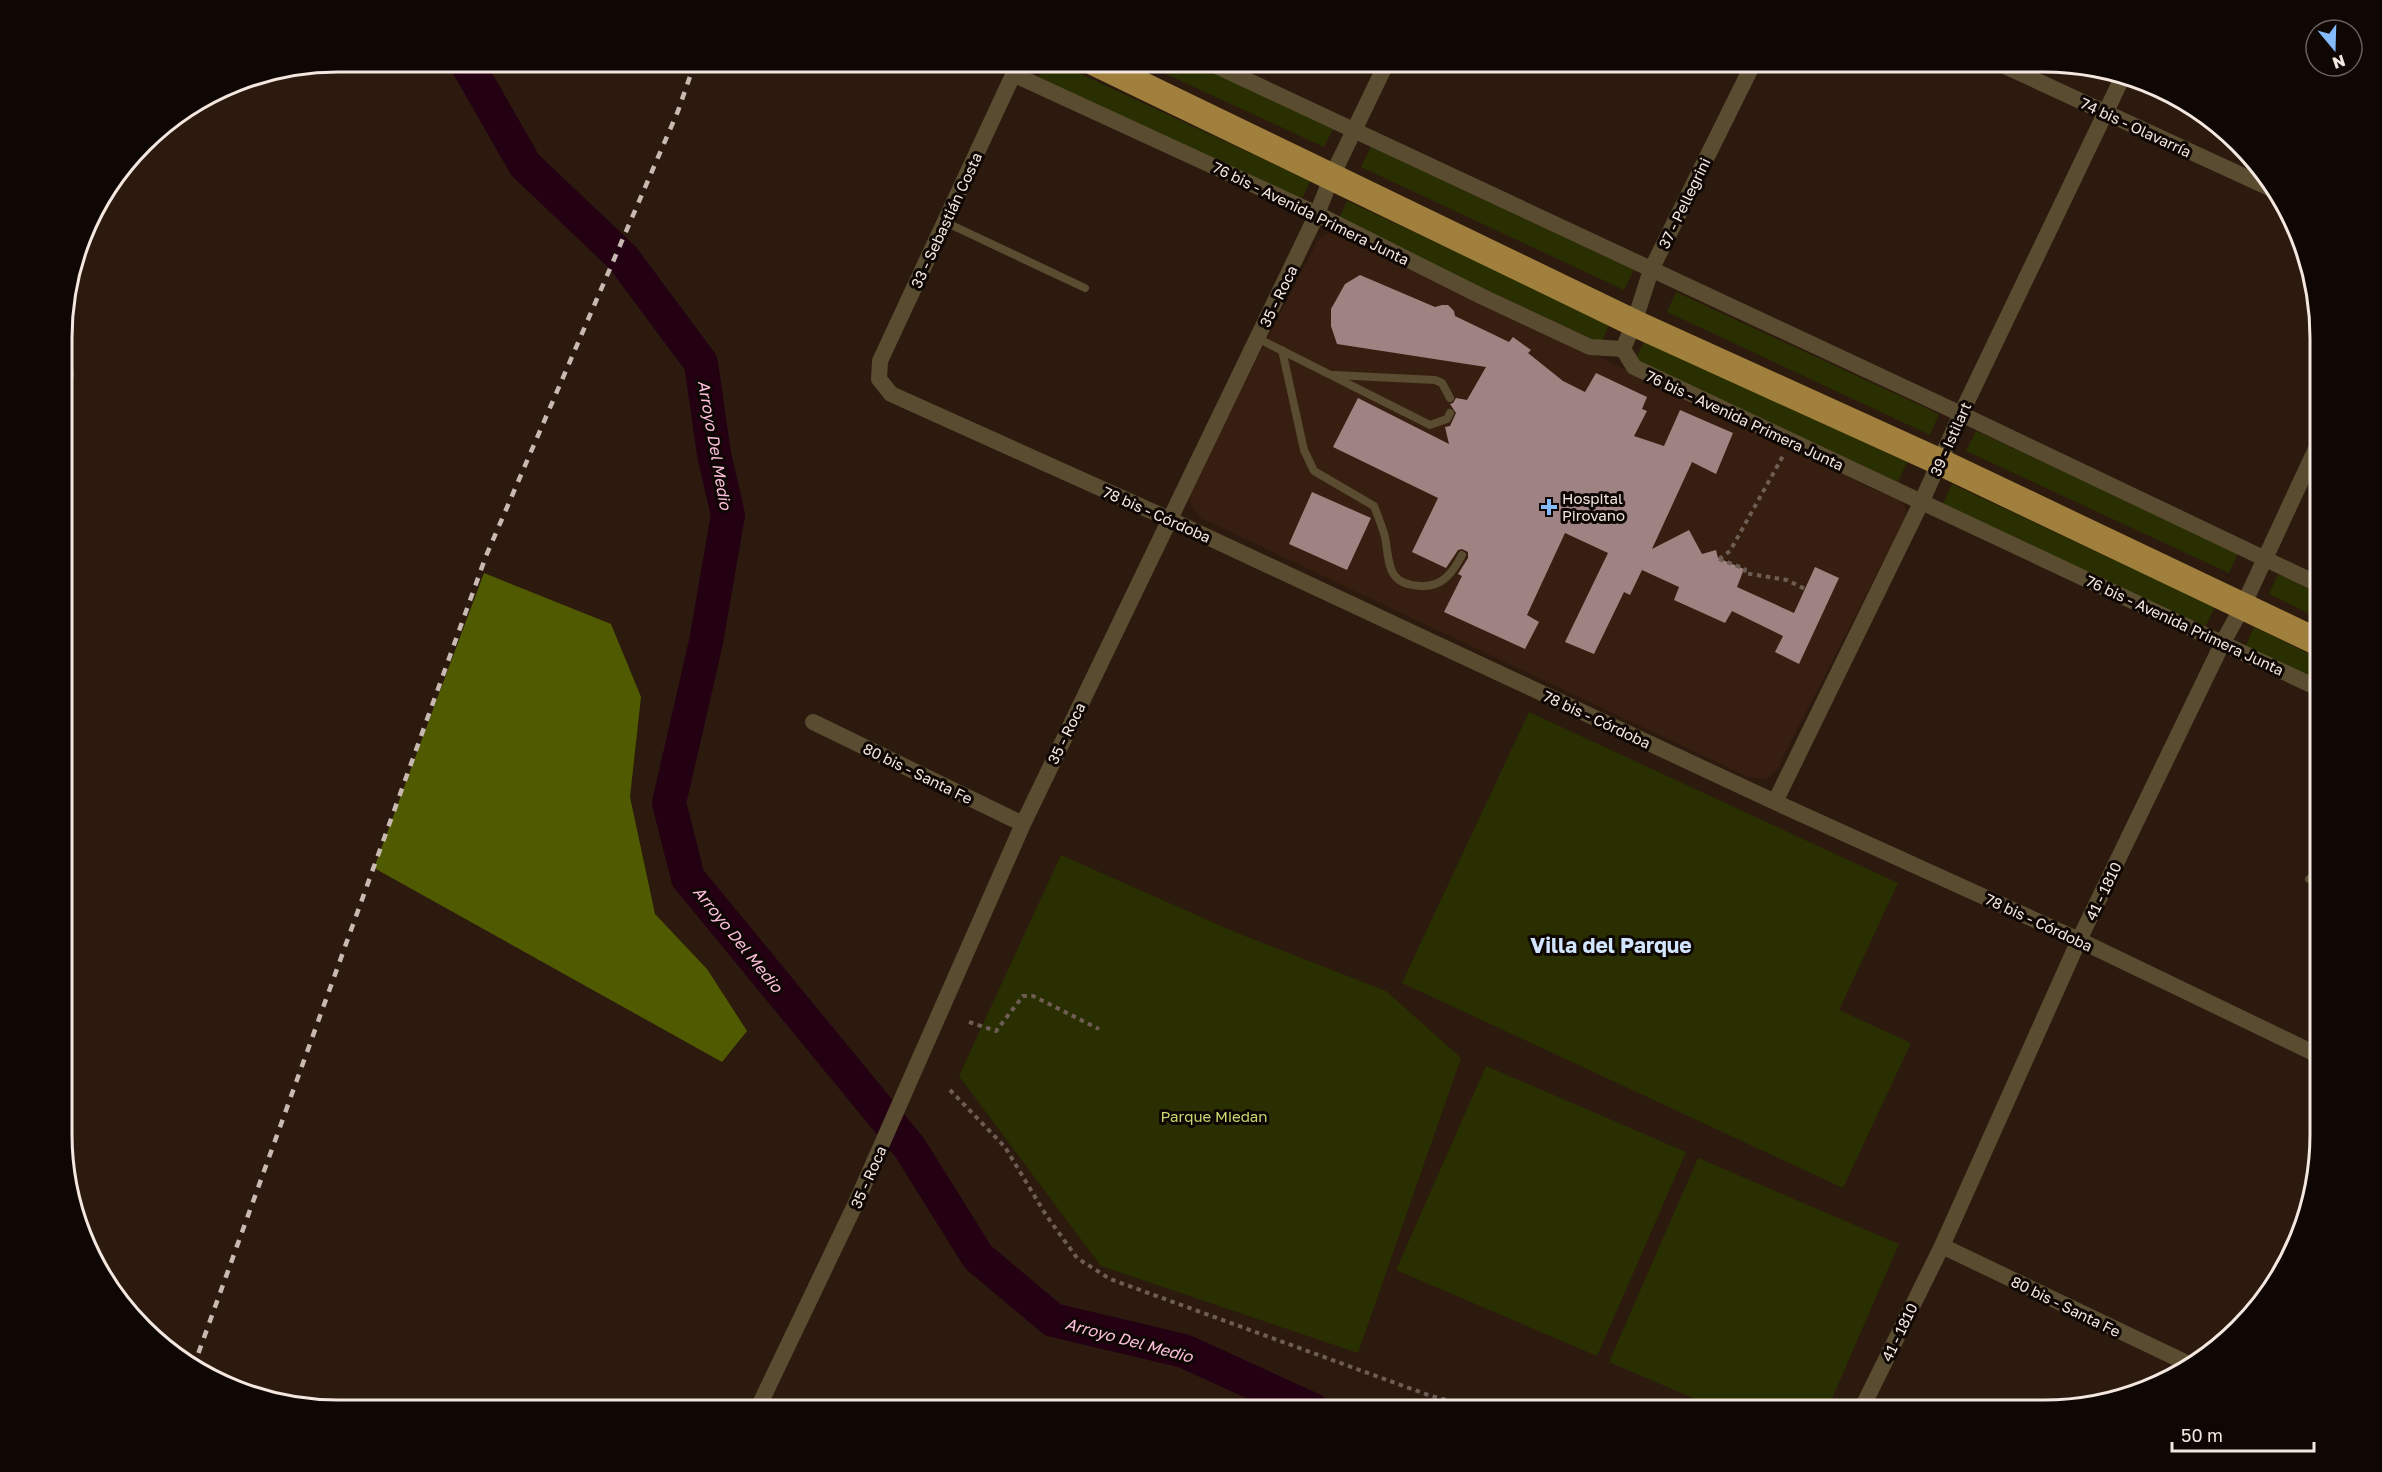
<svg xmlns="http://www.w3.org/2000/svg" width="2382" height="1472" font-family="'Golos Text',sans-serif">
<rect width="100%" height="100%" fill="#2c1a0f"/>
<path fill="#361f10" d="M1326,233L1338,234L1788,446L1869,488L1900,499L1906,509L1905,518L1777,769L1766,779L1748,777L1201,518L1191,505L1190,490L1317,242Z"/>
<path fill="#292f00" d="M1046,62H1055L1310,181L1301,201L1038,78Z
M1140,62H1193L1334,127L1324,147Z
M1371,147L1634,270L1624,290L1361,167Z
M1347,201L1610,323L1601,343L1338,221Z
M1676,292L1939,414L1930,435L1667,312Z
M1645,340L1907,462L1898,482L1635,360Z
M1976,431L2238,553L2229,573L1966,451Z
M1952,484L2215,607L2205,627L1943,504Z
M2278,574L2320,594V619L2269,594Z
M2254,627L2320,659V683L2245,647Z
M1529,712L1898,883L1839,1010L1911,1043L1843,1188L1402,983Z
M1061,855L1237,933L1386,991L1461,1058L1358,1353L1101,1266L959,1076Z
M1486,1066L1686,1152L1597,1356L1396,1270Z
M1698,1158L1899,1244L1827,1410H1721L1609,1362Z"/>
<path fill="#505a00" d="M484,573L611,624L641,697L630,797L655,914L707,969L747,1031L722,1062L374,868Z"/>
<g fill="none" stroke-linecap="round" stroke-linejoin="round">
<path stroke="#240013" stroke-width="34" d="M466,62L525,165L623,258L701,363L714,454L728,515L706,642L669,803L688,878L910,1148L978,1257L1053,1320L1184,1351L1313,1410"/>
</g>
<path fill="#9f8382" d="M1360,275L1435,307L1442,305H1448L1454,311L1455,316L1509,342L1513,337L1531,350L1528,353L1563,381L1585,392L1596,373L1647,397L1642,409L1647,411L1634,436L1664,446L1680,410L1733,433L1716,474L1692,462L1652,549L1689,530L1702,554L1716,550L1718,558L1744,569L1737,587L1794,613L1815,567L1839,578L1799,664L1775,652L1783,636L1732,611L1725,623L1674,600L1679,587L1642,570L1630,595L1624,592L1594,654L1565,642L1608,553L1565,533L1527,615L1539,622L1525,649L1444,612L1462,576L1458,574L1468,558V552L1462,549L1458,550L1446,568L1412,552L1438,498L1333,447L1358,398L1449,444L1445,427L1450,426L1456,413L1450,404L1453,403L1456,398L1467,400L1486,367L1337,344L1331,326V309L1345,284Z
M1312,492L1371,518L1347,570L1289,544Z"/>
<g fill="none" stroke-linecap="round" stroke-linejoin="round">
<path stroke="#6e5d54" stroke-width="4" stroke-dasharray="4.5 4.5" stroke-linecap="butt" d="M1719,559L1730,551L1784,454
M1719,559L1745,569L1744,573L1787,580L1805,589
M969,1022L996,1031L1023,996H1033L1099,1029
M950,1090L1005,1147L1046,1215L1077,1258L1110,1279L1431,1396L1486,1410"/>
<path stroke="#594c30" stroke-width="8" d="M945,222L1085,288
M1257,338L1430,425L1447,419L1450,413
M1282,350L1304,450L1314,471L1374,506C1378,516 1382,526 1385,537C1390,563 1386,585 1421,586C1443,587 1453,572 1462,555
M1334,375L1435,380L1442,383L1450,398
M2309,879L2320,884"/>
<path stroke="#594c30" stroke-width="16" d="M1019,62L880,361L879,379L891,394L1169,519L1775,802L2079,940L2320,1056
M1208,62L1961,414L2320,585
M1996,62L2276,191
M1013,74L1317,214L1483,297L1590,347L1623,349
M1623,349L1634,367L2320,689
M1623,349L1634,323L1651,270L1754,62
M64,373L66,374L64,385
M813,722L1023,824
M1775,802L1921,503L1961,414L2124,74
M1942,1246L2191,1365
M757,1410L855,1205L1023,824L1317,214L1332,176L1387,62
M1861,1410L1942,1246L2079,940L2223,642L2243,606L2320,440"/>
<path stroke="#a0803c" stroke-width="27" d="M1094,62L1634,323L1940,462L2320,643"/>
<path stroke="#c8bab2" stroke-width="4.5" stroke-dasharray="8 8" stroke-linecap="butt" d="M193,1368L486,556L678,111L695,62"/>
</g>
<path fill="#86bbfb" stroke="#0e0704" stroke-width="2" d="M1546 498h6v6h6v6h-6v6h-6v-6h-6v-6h6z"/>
<g text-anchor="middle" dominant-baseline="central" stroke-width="6" stroke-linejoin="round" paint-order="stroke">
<g font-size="15" fill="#f4e7e0" stroke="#0e0704">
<text transform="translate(2136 127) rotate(25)">74 bis - Olavarría</text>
<text transform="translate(1684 203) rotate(-64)">37 - Pellegrini</text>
<text transform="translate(1311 213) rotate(26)">76 bis - Avenida Primera Junta</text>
<text transform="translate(946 220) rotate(-65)">33 - Sebastián Costa</text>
<text transform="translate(1278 296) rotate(-64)">35 - Roca</text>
<text transform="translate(1745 420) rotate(25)">76 bis - Avenida Primera Junta</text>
<text transform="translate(1950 439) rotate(-66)">39 - Istilart</text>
<text transform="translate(1157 514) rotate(24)">78 bis - Córdoba</text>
<text transform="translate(2185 625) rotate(25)">76 bis - Avenida Primera Junta</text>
<text transform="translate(1597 719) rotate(25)">78 bis - Córdoba</text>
<text transform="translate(1066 733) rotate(-64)">35 - Roca</text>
<text transform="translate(918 773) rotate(26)">80 bis - Santa Fe</text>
<text transform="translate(2103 891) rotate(-64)">41 - 1810</text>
<text transform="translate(2039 922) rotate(25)">78 bis - Córdoba</text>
<text transform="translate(868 1177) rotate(-66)">35 - Roca</text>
<text transform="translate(2066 1306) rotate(26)">80 bis - Santa Fe</text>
<text transform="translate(1899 1332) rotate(-64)">41 - 1810</text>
</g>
<g font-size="15" fill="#f4e7e0" stroke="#0e0704" text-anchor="start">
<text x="1562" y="498">Hospital<tspan x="1562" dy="17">Pirovano</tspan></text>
</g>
<g font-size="15" fill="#c8d96f" stroke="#0e0704">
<text x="1214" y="1116">Parque Miedan</text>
</g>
<g font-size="16" font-style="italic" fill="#fdc0dc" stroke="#0e0704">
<text transform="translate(715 445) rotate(80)">Arroyo Del Medio</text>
<text transform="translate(738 939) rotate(51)">Arroyo Del Medio</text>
<text transform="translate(1129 1340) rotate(15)">Arroyo Del Medio</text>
</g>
<g font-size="21" font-weight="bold" fill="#d1e5fe" stroke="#0e0704">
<text x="1611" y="945">Villa del Parque</text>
</g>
</g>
<path d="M0 0H2382V1472H0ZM338 72H2044A266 266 0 0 1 2310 338V1134A266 266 0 0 1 2044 1400H338A266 266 0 0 1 72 1134V338A266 266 0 0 1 338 72Z" fill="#0e0704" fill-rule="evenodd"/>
<path fill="none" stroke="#f4e7e0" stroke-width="3" d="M338 72H2044A266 266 0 0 1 2310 338V1134A266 266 0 0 1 2044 1400H338A266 266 0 0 1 72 1134V338A266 266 0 0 1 338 72Z"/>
<g transform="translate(2334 48) rotate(161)"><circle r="28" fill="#0e0704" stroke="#6a615c" stroke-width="1.5"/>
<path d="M0-4.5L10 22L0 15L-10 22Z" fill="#86bbfb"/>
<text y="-9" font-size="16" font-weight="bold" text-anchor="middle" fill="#f4e7e0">N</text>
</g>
<path d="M2172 1442v9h142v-9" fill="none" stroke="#f4e7e0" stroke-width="3"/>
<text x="2181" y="1442" font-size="18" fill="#f4e7e0" stroke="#0e0704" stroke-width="4.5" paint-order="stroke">50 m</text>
</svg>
